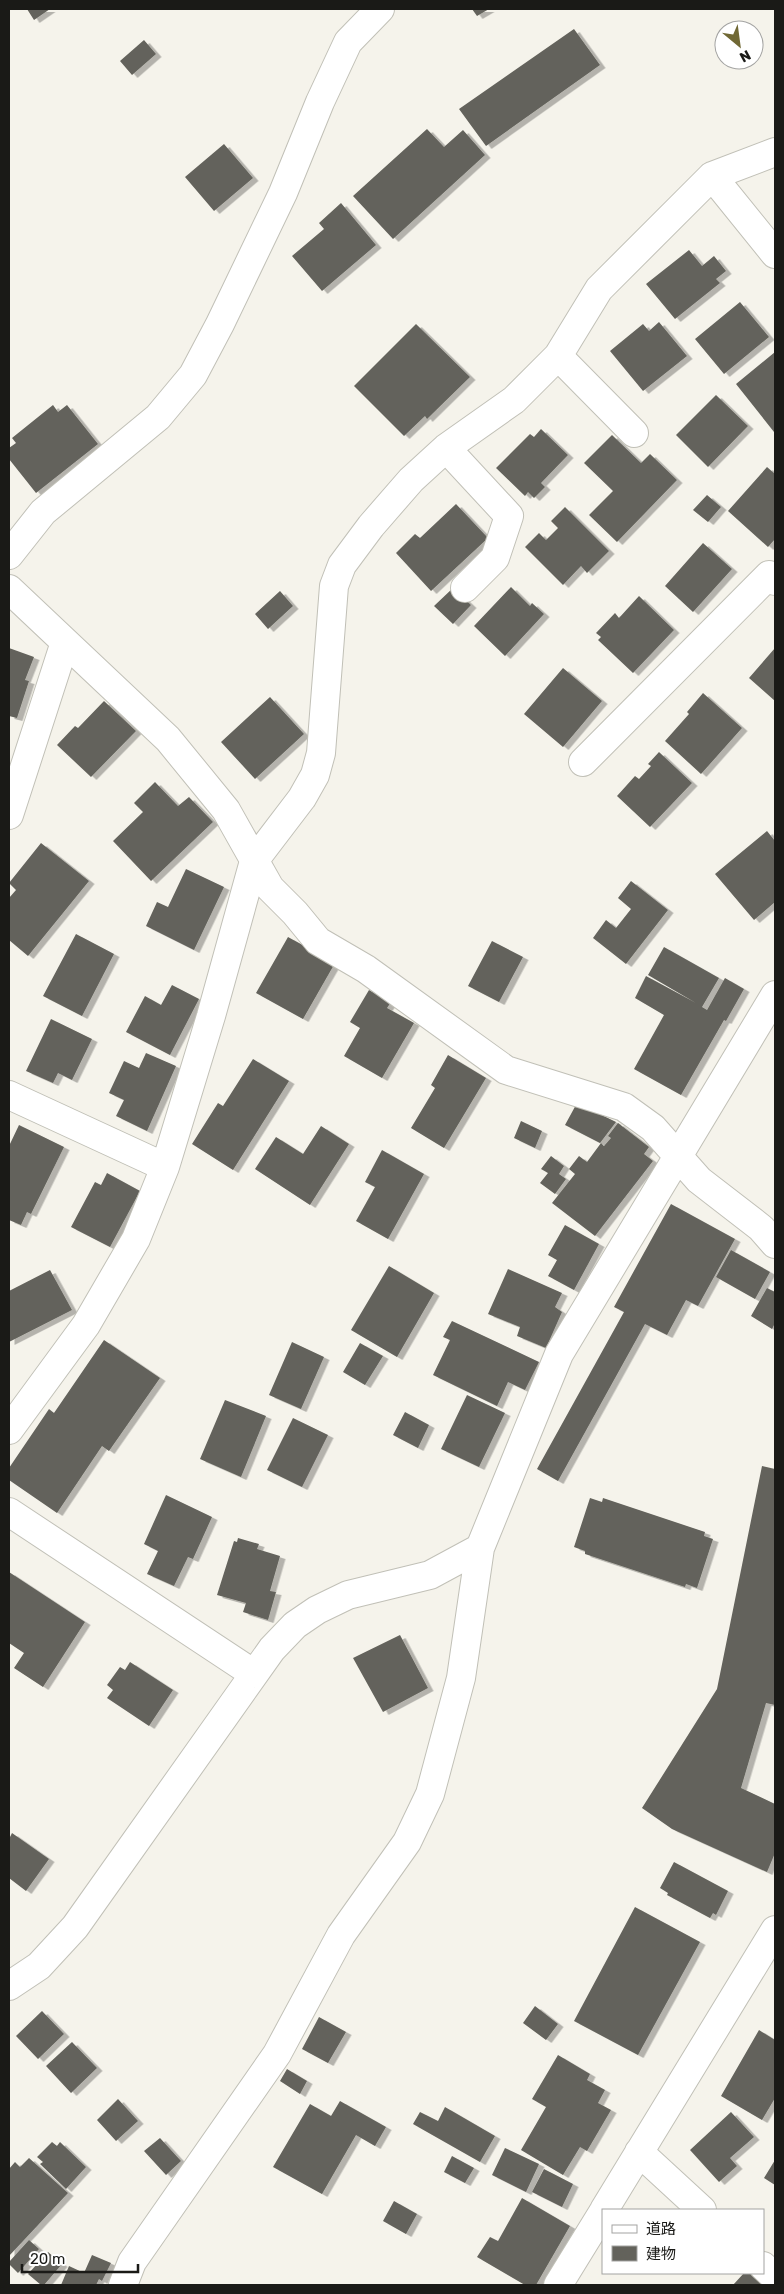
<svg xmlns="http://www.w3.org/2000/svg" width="784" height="2294" font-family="Rubik,'Noto Sans JP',sans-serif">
<defs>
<filter id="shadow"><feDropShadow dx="5.5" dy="3" stdDeviation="0" flood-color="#0004"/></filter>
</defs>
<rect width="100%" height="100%" fill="#f5f3eb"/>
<path fill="#63625b" filter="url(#shadow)" d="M27,9H50L34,20Z
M472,9H489L477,16Z
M574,29L600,65L486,146L459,109Z
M144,40L156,54L132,75L120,61Z
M427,129L444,147L463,130L485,155L393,239L353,196Z
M224,144L253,178L214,211L185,177Z
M341,203L376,245L322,291L292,256L324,229L319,223Z
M689,250L702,266L714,256L726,271L716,279L720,283L675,319L646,284Z
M740,302L769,337L724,374L695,339Z
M659,322L687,356L643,391L610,351L643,324L649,331Z
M416,324L470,377L427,419L425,416L404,436L354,386Z
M775,352V431L774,432L736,384Z
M716,395L748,426L708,467L676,435Z
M53,405L58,412L67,405L98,444L36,493L9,459V448L16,443L12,438Z
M541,429L568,455L541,483L545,487L534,498L528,492L525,496L496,468L530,434L534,437Z
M612,435L641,463L650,454L677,480L617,542L589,515L613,491L584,463Z
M767,467L775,474V539L768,547L728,511Z
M707,495L721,507L708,522L693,510Z
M456,504L488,538L431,591L396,553L415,534L420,538Z
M565,507L609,551L587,573L581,566L563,585L525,547L539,533L546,540L558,528L551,521Z
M703,543L732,569L693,612L665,586Z
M511,587L530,606L532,603L544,614L505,656L474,626Z
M453,588L471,605L453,624L434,606Z
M280,591L293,606L268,629L255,614Z
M639,596L674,630L633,673L598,640L601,637L596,633L615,613L619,618Z
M9,648L34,657L25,680L29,681L17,718L9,716Z
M775,648V701L749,678Z
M563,668L602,701L563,747L524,714Z
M703,693L742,728L701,774L665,741L689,714L687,712Z
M270,697L304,734L255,779L221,742Z
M104,701L136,731L91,777L57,745L75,726L78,728Z
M659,752L692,783L650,827L617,796L635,776L639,779L651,766L648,764Z
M155,782L178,806L189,797L213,822L151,881L113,841L143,812L134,803Z
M767,831L775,841V902L754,920L715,874Z
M41,843L89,881L28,956L9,940V898L16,890L9,883Z
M186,869L224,887L194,950L146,926L157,902L168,907Z
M631,881L668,910L626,964L593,938L606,920L616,928L631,909L618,898Z
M76,934L114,954L82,1016L43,996Z
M288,937L335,963L303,1019L256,993Z
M492,941L523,957L499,1002L468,986Z
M664,947L719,978L702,1007L707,1010L725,978L744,989L726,1021L724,1020L681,1095L634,1069L664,1015L635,998L646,976L696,1003L648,975Z
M172,985L199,999L170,1055L126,1032L145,996L161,1005Z
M369,990L391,1002L387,1008L414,1023L382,1078L344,1056L360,1028L350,1022Z
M51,1019L92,1039L72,1080L58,1073L53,1083L26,1071Z
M146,1053L176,1066L147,1131L116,1116L124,1100L109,1093L124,1061L139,1068Z
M448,1055L486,1078L444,1148L411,1128L435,1088L431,1085Z
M253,1059L289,1081L233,1170L192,1144L218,1103L223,1106Z
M577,1103L616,1122L600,1143L565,1125Z
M521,1121L542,1131L535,1148L514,1138Z
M618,1123L649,1147L644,1154L653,1161L595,1236L552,1203L575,1174L569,1169L579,1156L587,1162L601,1143L604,1146L611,1138L608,1136Z
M19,1125L64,1147L31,1214L27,1212L21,1225L9,1220V1146Z
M321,1126L349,1144L310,1205L255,1169L276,1137L303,1154Z
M382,1150L424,1174L388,1239L356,1221L375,1187L365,1182Z
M551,1156L564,1166L559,1174L566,1179L555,1194L540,1183L548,1173L541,1169Z
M107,1173L140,1191L110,1247L71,1227L95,1182L101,1185Z
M671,1204L735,1239L698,1306L686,1300L667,1335L645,1324L558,1481L537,1469L624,1312L614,1307Z
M565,1225L599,1244L574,1290L548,1276L557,1260L548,1255Z
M731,1250L770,1272L755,1299L716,1277Z
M389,1266L434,1293L397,1357L351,1330Z
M508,1269L562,1293L555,1307L562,1312L546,1348L517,1336L520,1327L488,1314Z
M50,1270L72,1310L9,1342V1291Z
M767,1288L775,1292V1323L772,1329L751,1316Z
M452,1321L539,1362L525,1390L508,1382L497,1406L433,1375L450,1340L443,1337Z
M104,1340L160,1378L109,1451L102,1446L57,1513L9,1480V1468L49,1409L54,1413Z
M292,1342L324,1357L301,1409L269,1395Z
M360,1343L383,1356L365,1385L343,1372Z
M467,1395L505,1413L479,1467L441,1449Z
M225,1400L266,1416L241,1477L200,1459Z
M405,1412L429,1425L418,1448L393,1435Z
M293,1418L328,1435L302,1487L267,1470Z
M762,1466L775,1469V1705L766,1703L741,1788L775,1804V1853L767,1872L672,1829L642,1808L717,1689Z
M166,1495L212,1517L193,1559L188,1557L174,1586L147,1574L158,1551L144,1544Z
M590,1498L602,1502L603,1498L705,1532L704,1536L713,1539L697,1588L686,1584L685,1587L585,1554V1551L574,1547Z
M238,1538L259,1544L257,1549L280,1556L270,1591L276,1592L268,1620L243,1612L246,1603L217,1595L234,1541L237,1542Z
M9,1572L85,1622L43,1687L14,1668L24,1653L9,1643Z
M400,1635L428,1688L383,1712L353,1658Z
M130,1662L173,1690L149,1726L107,1698L113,1690L107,1685L120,1667L125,1670Z
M12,1833L49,1859L26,1891L9,1878V1839Z
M674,1862L728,1891L716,1915L713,1913L710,1918L667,1895L668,1893L660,1888Z
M635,1907L700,1942L638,2055L574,2021Z
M535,2006L558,2024L546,2040L523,2023Z
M42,2011L64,2034L38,2059L16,2036Z
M319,2017L346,2032L328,2063L302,2049Z
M759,2030L775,2040V2098L762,2120L721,2096Z
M72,2042L97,2068L71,2093L46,2066Z
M558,2055L590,2074L587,2080L605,2090L598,2103L611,2110L587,2151L580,2147L563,2175L521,2150L546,2107L532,2099Z
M287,2069L307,2081L300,2094L280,2081Z
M118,2099L138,2121L116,2141L97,2120Z
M340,2101L386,2127L375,2146L356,2135L322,2194L273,2167L310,2104L331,2116Z
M445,2107L495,2136L480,2162L413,2124L420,2112L438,2121Z
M731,2112L754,2137L730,2158L737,2166L719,2182L690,2150Z
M160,2138L181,2161L166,2175L144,2151Z
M52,2142L57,2146L60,2142L86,2167L66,2189L40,2164L43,2162L37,2157Z
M505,2148L539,2164L526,2192L492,2175Z
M452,2156L474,2168L465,2183L444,2172Z
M29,2158L68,2193L9,2256V2169L15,2162L20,2167Z
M775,2160V2185L764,2178Z
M544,2169L573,2184L562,2207L532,2192Z
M522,2198L570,2226L536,2285H525L477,2257L490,2237L498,2241Z
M394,2201L417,2214L406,2234L383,2221Z
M29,2240L39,2249L18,2273L9,2264V2262Z
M48,2252L62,2264L44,2285H41L28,2274Z
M92,2255L111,2263L102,2281L99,2279L96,2285H61L69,2266L84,2273Z
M744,2273H754L767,2285H733Z"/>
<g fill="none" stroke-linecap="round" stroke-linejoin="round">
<defs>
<path id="minor" d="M712,176L775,254
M558,356L634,433
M446,448L509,516L495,558L465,588
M9,555L43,512L158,417L193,375L220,324L283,193L320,102L348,42L380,9
M9,589L168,739L226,810L270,888L295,913L318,941L366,969L506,1070L624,1107L653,1128L699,1180L761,1228L775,1244
M583,762L769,575L775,581
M9,815L65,642
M9,1095L165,1167
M9,1430L86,1325L136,1239L165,1167L211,1016L254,861L302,798L315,775L321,753L334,586L342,565L371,526L411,480L446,448L514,400L558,356L599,289L712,176L775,152
M9,1512L254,1674
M9,1986L39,1966L75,1927L272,1649L295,1625L317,1610L348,1595L430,1575L480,1548
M639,2152L702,2210
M604,2210L775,1930
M763,2266L775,2277
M123,2285L132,2262L277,2054L341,1935L407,1842L430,1794L461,1678L480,1548L559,1354L775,995
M558,2285L603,2212"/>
</defs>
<use href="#minor" stroke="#c1c0b7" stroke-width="30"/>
<use href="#minor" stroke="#fff" stroke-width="28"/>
</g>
<rect width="784" height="2294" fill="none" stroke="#1a1a17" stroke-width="20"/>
<rect x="602" y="2209" width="162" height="65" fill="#ffffff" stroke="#a3a3a2"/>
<rect x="612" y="2225" width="25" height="8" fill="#ffffff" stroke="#a3a3a2"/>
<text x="646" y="2234" font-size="15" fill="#1a1a17">道路</text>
<rect x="612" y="2246" width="25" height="15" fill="#63625b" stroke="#a3a3a2"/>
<text x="646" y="2259" font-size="15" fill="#1a1a17">建物</text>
<g transform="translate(739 45) rotate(151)"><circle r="24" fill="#ffffff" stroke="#a3a3a2"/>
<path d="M0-4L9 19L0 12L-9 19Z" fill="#706834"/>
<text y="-8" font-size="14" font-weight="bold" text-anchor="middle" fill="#1a1a17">N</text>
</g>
<path d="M22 2264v8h116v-8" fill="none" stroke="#1a1a17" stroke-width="2.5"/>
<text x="30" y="2264" font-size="15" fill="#1a1a17" stroke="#ffffff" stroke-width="4" paint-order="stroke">20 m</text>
</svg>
